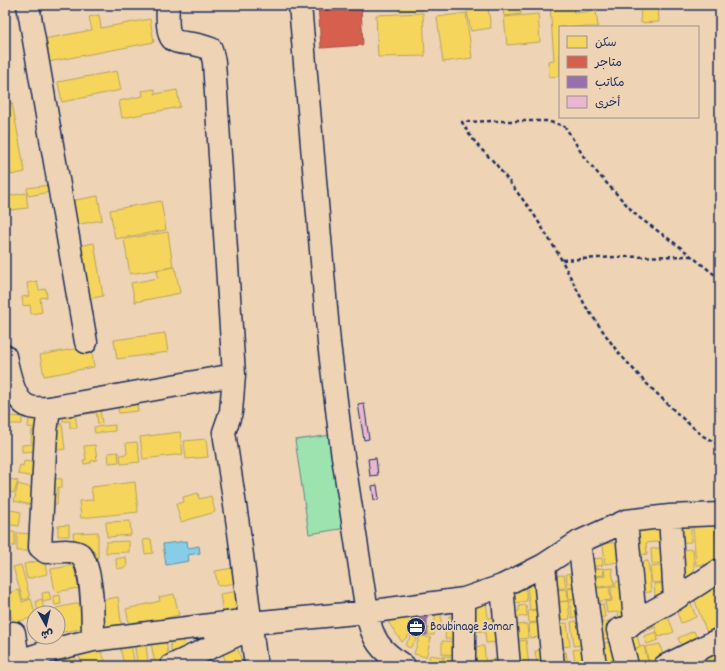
<svg xmlns="http://www.w3.org/2000/svg" width="725" height="671" font-family="Dekko,'Playpen Sans Arabic',sans-serif">
<rect width="100%" height="100%" fill="#eed3b5"/>
<filter id="ink" filterUnits="userSpaceOnUse"><feTurbulence type="fractalNoise" baseFrequency=".025" numOctaves="2"/><feDisplacementMap in="SourceGraphic" scale="8" xChannelSelector="R" yChannelSelector="G"/><feConvolveMatrix kernelMatrix="1 2 1 2 8 2 1 2 1" color-interpolation-filters="sRGB"/></filter>
<g filter="url(#ink)">
<path fill="#9de3af" stroke="#5c8986" d="M332,435L346,528L309,534L295,440Z"/>
<path fill="#86cde7" stroke="#5b8eb0" d="M187,541L188,548L199,546L200,553L188,555L189,561L166,565L163,544Z"/>
<path fill="#f6d55c" stroke="#b4a35d" d="M399,5H422L423,10L399,11Z
M463,5H485L464,8Z
M502,5H520L521,14L504,16Z
M550,5H573L574,13L596,11L598,27H560V76L549,77L548,61L554,60Z
M640,5H658L659,22L641,23Z
M488,8L491,28L471,31L467,11Z
M423,13L425,56L378,57L376,15Z
M466,13L472,58L443,62L437,17Z
M538,14L540,42L507,45L504,17Z
M99,15L101,28L150,19L154,42L48,62L44,39L92,30L89,17Z
M5,69L10,93L5,94Z
M117,71L121,90L62,102L58,82Z
M155,89V94L177,90L180,107L122,118L119,101L143,96L142,91Z
M12,103L25,172L11,175L5,141V104Z
M49,185L50,192L28,196L27,188Z
M26,193L28,208L10,210L8,196Z
M98,196L102,220L75,225L70,201Z
M161,201L166,230L115,239L110,210Z
M168,232L173,267L130,274L124,239Z
M94,243L103,296L82,300L73,247Z
M175,267L180,293L135,302L131,283L158,278L157,270Z
M37,281L39,290L46,289L47,297L40,298L42,312L31,314L30,305L23,306L22,297L29,296L27,283Z
M165,333L168,352L117,359L114,340Z
M91,346L94,367L44,376L40,355Z
M136,399L138,411L119,413L117,401Z
M7,402H11L10,416L22,417V424H10V429L5,428V408H6Z
M94,405L95,413L77,415L76,407Z
M100,409L102,423L98,424L96,410Z
M30,410L46,412L43,429L28,427Z
M75,413L77,428H70V421H63V417H69V414Z
M62,424L65,449L51,451L48,425Z
M115,425V431L95,433L94,427Z
M32,430L45,431L43,444L31,442Z
M180,432L183,454L143,459L140,437Z
M206,439L208,457L186,459L184,441Z
M137,442L140,462L121,464L120,455L127,454L126,443Z
M35,444V451L22,452V445Z
M95,445L97,460L91,461V463L84,464L83,460H86L84,446Z
M118,452L119,462L109,463L108,453Z
M24,461L37,463L39,478L18,474L20,465L23,466Z
M5,478L18,481L14,493L5,491Z
M47,478L62,479V488L58,487L57,505H50Z
M135,482L138,512L81,518L79,501L93,500L91,487Z
M18,484L40,490L36,506L14,501Z
M198,493L199,499L211,496L215,512L181,522L176,504L184,502L183,497Z
M5,509L21,512L19,526L5,524Z
M130,521L131,535L107,537L106,522Z
M69,525V536H58V526Z
M664,525L666,541L646,543L647,554L633,556L630,529Z
M691,525V542L673,543L672,526Z
M715,525L718,564L696,565L693,527Z
M8,532H15V546H8Z
M98,532V558H86L74,544L73,533Z
M17,533L34,534V551H17Z
M151,539L153,553L145,554L143,540Z
M129,541V552L106,553V542Z
M624,541L626,561L605,564L603,544Z
M666,547L667,563L652,564L651,549Z
M693,549L695,578L678,589L676,550Z
M126,557L127,567L117,569L116,559Z
M602,558L603,565L592,567L591,559Z
M44,560L47,574L27,579L24,564Z
M648,561L651,592L634,594L631,563Z
M81,564L85,587L55,592L51,569Z
M21,565L30,598L23,600L13,567Z
M670,565L671,581L652,583L650,567Z
M233,568L236,583L218,586L215,571Z
M603,568L604,575L592,576V569Z
M612,568L614,585L592,588L591,577L605,576L604,569Z
M582,572L583,586L568,588L566,574Z
M564,575L566,588L550,589L549,576Z
M625,581L629,617L619,619L618,612L607,613L605,602L612,601L611,587H616L615,582Z
M669,583L670,598L656,604L654,584Z
M525,584L527,601L510,604L508,593L518,592L517,585Z
M543,584L545,608L530,610L527,586Z
M720,584V603L714,587Z
M584,587L585,598L569,600L568,589Z
M609,587L611,600L589,602L588,589Z
M714,587L720,603V633L709,638L693,596Z
M567,589L568,601L551,602L549,591Z
M19,590L22,602L31,599L35,613H34V617L13,623L5,594Z
M239,591L242,610L223,613L220,594Z
M49,592L51,600L43,602L42,593Z
M174,594L179,615L130,627L126,609L160,601L159,597Z
M60,595L61,604L55,605L53,596Z
M118,597L122,629L100,632L96,601Z
M42,599L44,612L38,613L36,601Z
M585,599L587,617L572,618L570,600Z
M486,601L488,618L501,617L503,642L486,643L485,631L469,632L466,602Z
M568,601L570,619L552,621L551,603Z
M690,601L696,617L681,623L675,607Z
M85,602L90,627L58,633V613L56,608Z
M603,604L605,617L591,618L589,606Z
M526,605L527,616L511,618V612L519,611V606Z
M435,609H441V627H435Z
M544,609L545,621L529,623L528,611Z
M665,609L674,632L659,637L650,614Z
M410,613L413,631L402,642L386,619Z
M449,616L463,617L462,627L449,626Z
M651,619L654,628L642,632L639,623Z
M586,620L589,644L574,646L571,622Z
M610,621L612,637L593,642L595,623Z
M545,622L546,636L530,638L529,624Z
M567,623L570,646L555,648L552,624Z
M527,624L528,638L509,640L507,626Z
M428,628H434V635H428Z
M446,628L462,629V639H445Z
M694,631L697,638L684,652L678,638Z
M183,632L186,655L173,661L169,635Z
M636,632L640,647L626,650L623,635Z
M656,632L658,640L647,644L644,636Z
M412,635L417,639L410,648L405,645Z
M420,635L431,638L426,657L414,654Z
M145,639L148,661L137,662L134,640Z
M166,640L169,662L155,664L151,643Z
M526,640L529,666H510L508,643Z
M442,641L462,642L461,655L442,654Z
M613,641L618,663L604,666L594,646Z
M660,644L665,665L650,666L645,647Z
M131,645L135,666H124L120,646Z
M220,645L229,650L237,647L243,664L237,666H227Z
M720,645V666H701L696,655Z
M484,646L486,666H468L466,647Z
M644,646L649,666H631L627,651Z
M589,647L592,666H576L573,650Z
M71,649L80,666H59L55,658Z
M99,649L108,665L105,666H84L78,655Z
M548,649L550,666H531V664H537L535,651Z
M566,652L568,666H556L553,653Z
M430,655L443,657L442,665L428,663Z
M444,656L460,657V666H444Z
M505,658L506,666H489L488,660Z
M211,661L213,666H203L202,664Z"/>
<path fill="#d6604d" stroke="#9e5152" d="M318,5H361L363,45L321,48Z"/>
<path fill="#9970ab" stroke="#735c94" d="M419,613H427V635H415V622H419Z"/>
<path fill="#ebb6d1" stroke="#1b2f5e" d="M364,403L369,439L364,440L358,404Z
M376,458L378,475L370,476L368,459Z
M377,485L379,499L374,500L372,486Z"/>
<g fill="none" stroke-linecap="round" stroke-linejoin="round">
<defs>
<path id="minor" d="M28,5L86,342
M168,5C165,57 178,35 211,49L214,62L234,375L231,412L224,432L239,532L256,666
M300,5L329,343L342,450L367,612C372,640 380,650 404,666
M5,356C8,370 14,403 30,407C36,409 43,408 49,408L234,375
M49,408L46,432L40,547L46,552C54,552 74,549 80,554C93,566 93,622 93,640
M670,516L675,599
M626,521L635,621
M579,542L595,666
M544,565L553,666
M502,586L509,666
M14,633L19,666
M19,661L56,649L93,640L250,620L261,622L367,612L464,599L502,586L544,565L579,542L626,521L670,516L720,514
M626,661L618,630L628,627L635,621L675,599L720,570
M171,666L241,633L250,620
M464,666V599
M665,666L720,639"/>
</defs>
<use href="#minor" stroke="#1b2f5e" stroke-width="25"/>
<path stroke="#1b2f5e" stroke-width="2.5" stroke-dasharray="4 3" stroke-linecap="butt" d="M562,260L617,257L691,256
M720,279L680,247L637,216L600,176L584,157L566,128L561,125L546,121H493L462,122L469,134L479,147L495,163L533,213L559,255L586,307L617,351L644,381L681,417L703,436L720,445"/>
<use href="#minor" stroke="#eed3b5" stroke-width="22"/>
</g>
</g>
<defs>
<symbol id="office-disc" viewBox="-11 -11 22 22"><circle r="9.5" fill="#1b2f5e" stroke="#eed3b5"/><path d="M-6-3h4V-5.5h4V-3h4V5H-6ZM-1-4.5V-3h2v-1.5ZM-6 0V1H6V0Z" fill="#fff"/></symbol>
</defs>
<g fill-rule="evenodd">
<use href="#office-disc" x="405" y="616" width="22" height="22"/>
</g>
<g text-anchor="middle" dominant-baseline="central" stroke-width="4" stroke-linejoin="round" paint-order="stroke">
<g font-size="13" fill="#1b2f5e" stroke="#eed3b5" text-anchor="start">
<text x="430" y="627">Boubinage 3omar</text>
</g>
</g>
<rect width="725" height="671" fill="none" stroke="#eed3b5" stroke-width="20"/>
<rect x="10" y="10" width="705" height="651" fill="none" stroke="#1b2f5e" stroke-width="1.5" filter="url(#ink)"/>
<rect x="559" y="26" width="140" height="92" fill="#eed3b5" stroke="#9a9192"/>
<rect x="567" y="36" width="20" height="12" fill="#f6d55c" stroke="#9a9192"/>
<text x="595" y="46" font-size="12" fill="#1b2f5e">سكن</text>
<rect x="567" y="56" width="20" height="12" fill="#d6604d" stroke="#9a9192"/>
<text x="595" y="66" font-size="12" fill="#1b2f5e">متاجر</text>
<rect x="567" y="76" width="20" height="12" fill="#9970ab" stroke="#9a9192"/>
<text x="595" y="86" font-size="12" fill="#1b2f5e">مكاتب</text>
<rect x="567" y="96" width="20" height="12" fill="#ebb6d1" stroke="#9a9192"/>
<text x="595" y="106" font-size="12" fill="#1b2f5e">أخرى</text>
<g transform="translate(46 625) rotate(172)"><circle r="19" fill="#eed3b5" stroke="#9a9192"/>
<path d="M0-3L7 15L0 10L-7 15Z" fill="#1b2f5e"/>
<text y="-6" font-size="11" font-weight="bold" text-anchor="middle" fill="#1b2f5e">ش</text>
</g>
</svg>
